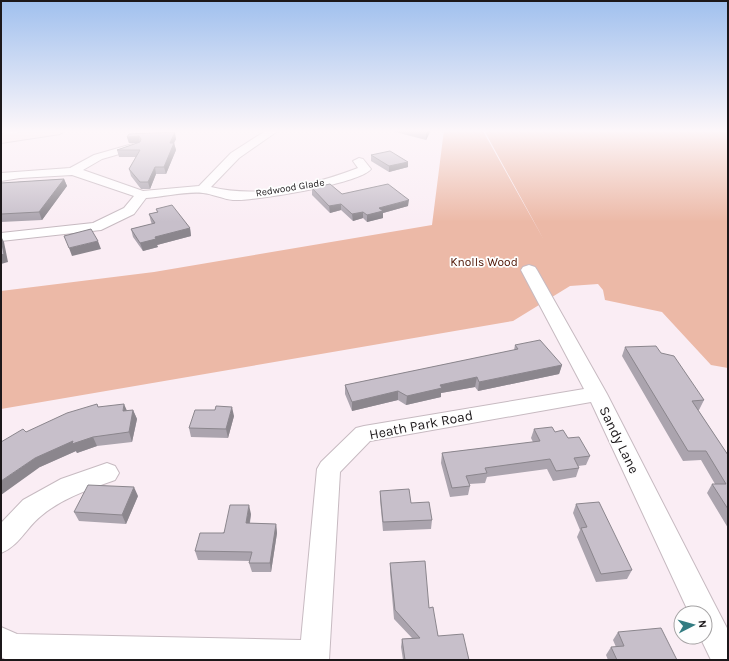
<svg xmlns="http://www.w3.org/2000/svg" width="729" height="661" font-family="Karla,sans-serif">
<rect width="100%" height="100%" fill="#faedf4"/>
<path fill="#ecb9a7" d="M444,130H484L483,131L544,240L485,132L486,130H728V368L711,365L662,312L605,300L603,290L598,284L570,286L513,321L1,409V291L154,272L432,225Z"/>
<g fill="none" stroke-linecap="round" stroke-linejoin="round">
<defs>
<path id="street" d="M11,130H23L1,142V135Z
M267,130H279L239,158L211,187C259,199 313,185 358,168L353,161L359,158L363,159L371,169C360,184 254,201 233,200C223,199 213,194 203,193C187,191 163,197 146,198L134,214L101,230L1,241V233L93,223L124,208L134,196L72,175L20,178L1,181V173L70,168L94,155L136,143L140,144L141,146L140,148L102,159L83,170L143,191L199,186L231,153Z
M529,265L535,267L537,270L607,394L714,603L728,630V660H711L700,637H705V613H689L591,402L370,441L340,472L329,660H7L1,657V627L17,634L301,640L317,469L321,462L356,428L364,426L584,389L521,270L523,267Z
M107,463L115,466L119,473L115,480C90,489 62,498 41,516C26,528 19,546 1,553V523L23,500L61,479Z"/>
<path id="secondary" d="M38,130H66L60,134L1,143V135Z"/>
</defs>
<use href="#street" stroke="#c7bac1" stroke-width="2"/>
<use href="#secondary" stroke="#c7bac1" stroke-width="2"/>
<use href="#street" fill="#fff" fill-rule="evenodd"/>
<use href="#secondary" fill="#fbe7e9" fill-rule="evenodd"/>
</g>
<path fill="#aba4ae" d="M388,130H431L426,140Z
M129,134L176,139L174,143L176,150L166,174H156L150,189H141L131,176L129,169L136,157H119L117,150L138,143H129L127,137Z
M371,155L408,162V167L389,172L371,161Z
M64,179L67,186L42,220L1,222V183Z
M312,188L342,194L408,206L383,213V218L367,222L363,218L353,221L341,210L330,213L312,195Z
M156,209L190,228L191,236L157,245L158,247L143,251L133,237L131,229L152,224L151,222L149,214L157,212Z
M515,345L562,365L559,374L478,391L475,387L441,393V397L406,405L398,400L352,411L345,394V385L514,350Z
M625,347L661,353L704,400L699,410H698L728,455V528L707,493L712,484H715L701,460L683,461L622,356Z
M97,404L98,407L127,411L133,410L137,419L132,442L97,446L77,453L76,451L40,467L26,432Z
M234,416L228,438L191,437L189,428Z
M534,429L555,432L568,438L590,456L586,465L578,466L579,468L576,477L553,481L547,469L487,477L485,483L469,484L470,486L468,495L450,497L441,463L442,453L533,442L531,438Z
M380,491L411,503L432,520L431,529L383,531L380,500Z
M138,496L126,524L79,521L74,512Z
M576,504L632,570L627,579L596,582L577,537L580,530L573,513Z
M251,514L250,523L276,524L277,533L271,572H252L249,563L250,561L198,560L195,551Z
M390,563L429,608L438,636L469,660H403L401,647L402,639L412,638L394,619L390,572Z
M618,632L677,660H608L606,655L611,647H616L613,640Z"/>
<path fill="#8b868d" d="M427,130H431L426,140V131Z
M175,132L176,139L174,143L176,150L166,174L164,167L170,143Z
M139,136L140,143H129L127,137Z
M408,162V167L389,172V166Z
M155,167L156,174L150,189L148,182Z
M64,179L67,186L42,220L39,212Z
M409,200L408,206L383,213V218L367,222V215L379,208Z
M341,204V210L330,213L329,206Z
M363,212V218L353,221L352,214Z
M190,228L191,236L157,245L158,247L143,251L140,243L155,237Z
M1,236L4,242L8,262L1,264Z
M98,241L101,249L72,256L69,248Z
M562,365L559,374L478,391L479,382Z
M477,377L475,387L441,393V397L406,405L407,396L440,385Z
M398,391V400L352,411V402Z
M124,404L128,413L123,411Z
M232,407L234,416L228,438L226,429Z
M133,410L137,419L132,442L129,432Z
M93,437L97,446L77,453L76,451L40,467L1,495V481L35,458L73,441Z
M134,487L138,496L126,524L122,515Z
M249,505L251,514L248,532L246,523Z
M276,524L277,533L271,572L270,563Z"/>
<path fill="#c7bfca" stroke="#8b868d" d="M175,132L170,143H174L164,167H155L148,182H140L129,169L140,150H117L140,142L141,139L139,136L127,137L129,134Z
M390,151L408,162L389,166L371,155Z
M64,179L39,212L1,214V183Z
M330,184L342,194L388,184L409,200L379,208L383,211L367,215L363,212L352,214L341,204L329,206L312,188Z
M172,205L190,228L155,237L156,239L140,243L131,229L155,223L149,214L158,212L156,209Z
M91,229L98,241L69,248L64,236Z
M1,239L4,254L1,255Z
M540,340L562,365L479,382L477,377L440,385L442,388L407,396L398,391L352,402L345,385L518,349L515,345Z
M656,346L661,353L674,356L704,400L692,401L728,455V509L712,484H726L706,451H688L625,347Z
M97,404L98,407L124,404L123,411L133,410L129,432L93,437L72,444L73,441L35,458L1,481V442L23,429L26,432L67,413Z
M216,406L232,407L226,429L189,428L195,410H215Z
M552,427L555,432L563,430L568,438L579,437L590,456L574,458L579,468L556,471L550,459L485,468L487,473L466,476L470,486L452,488L442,453L540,441L534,429Z
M88,485L134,487L122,515L74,512Z
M409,489L411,503L429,502L432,520L383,522L380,491Z
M599,502L632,570L601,574L581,528L587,527L576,504Z
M230,505H249L246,523L276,524L270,563H249L252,552L195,551L200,533H224Z
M425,561L429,608L433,607L438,636L463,634L469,660H405L402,639L420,638L395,610L390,563Z
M661,628L677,660H617L611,647L624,646L618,632Z"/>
<linearGradient id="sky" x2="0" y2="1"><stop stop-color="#a0c0ee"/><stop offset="0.59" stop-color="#fdf7fa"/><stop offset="1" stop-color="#fdf7fa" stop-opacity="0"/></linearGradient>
<rect width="729" height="222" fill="url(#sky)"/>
<g text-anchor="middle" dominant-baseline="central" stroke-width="3.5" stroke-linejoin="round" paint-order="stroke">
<g font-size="10" fill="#1c181a" stroke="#fefefe">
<text transform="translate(290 188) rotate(-9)">Redwood Glade</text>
</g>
<g font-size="12" fill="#4c1200" stroke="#fefefe">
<text x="484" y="262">Knolls Wood</text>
</g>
<g font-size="14" fill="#1c181a" stroke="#fefefe">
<text transform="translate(421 425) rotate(-11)">Heath Park Road</text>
<text transform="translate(619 440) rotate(64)">Sandy Lane</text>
</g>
</g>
<rect width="729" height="661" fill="none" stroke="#1c181a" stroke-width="4"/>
<g transform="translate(693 625) rotate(84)"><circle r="19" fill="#fefefe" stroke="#a4a2a3"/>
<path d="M0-3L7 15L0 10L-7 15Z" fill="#337c82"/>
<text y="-6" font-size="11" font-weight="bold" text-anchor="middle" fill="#1c181a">N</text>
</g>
</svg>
